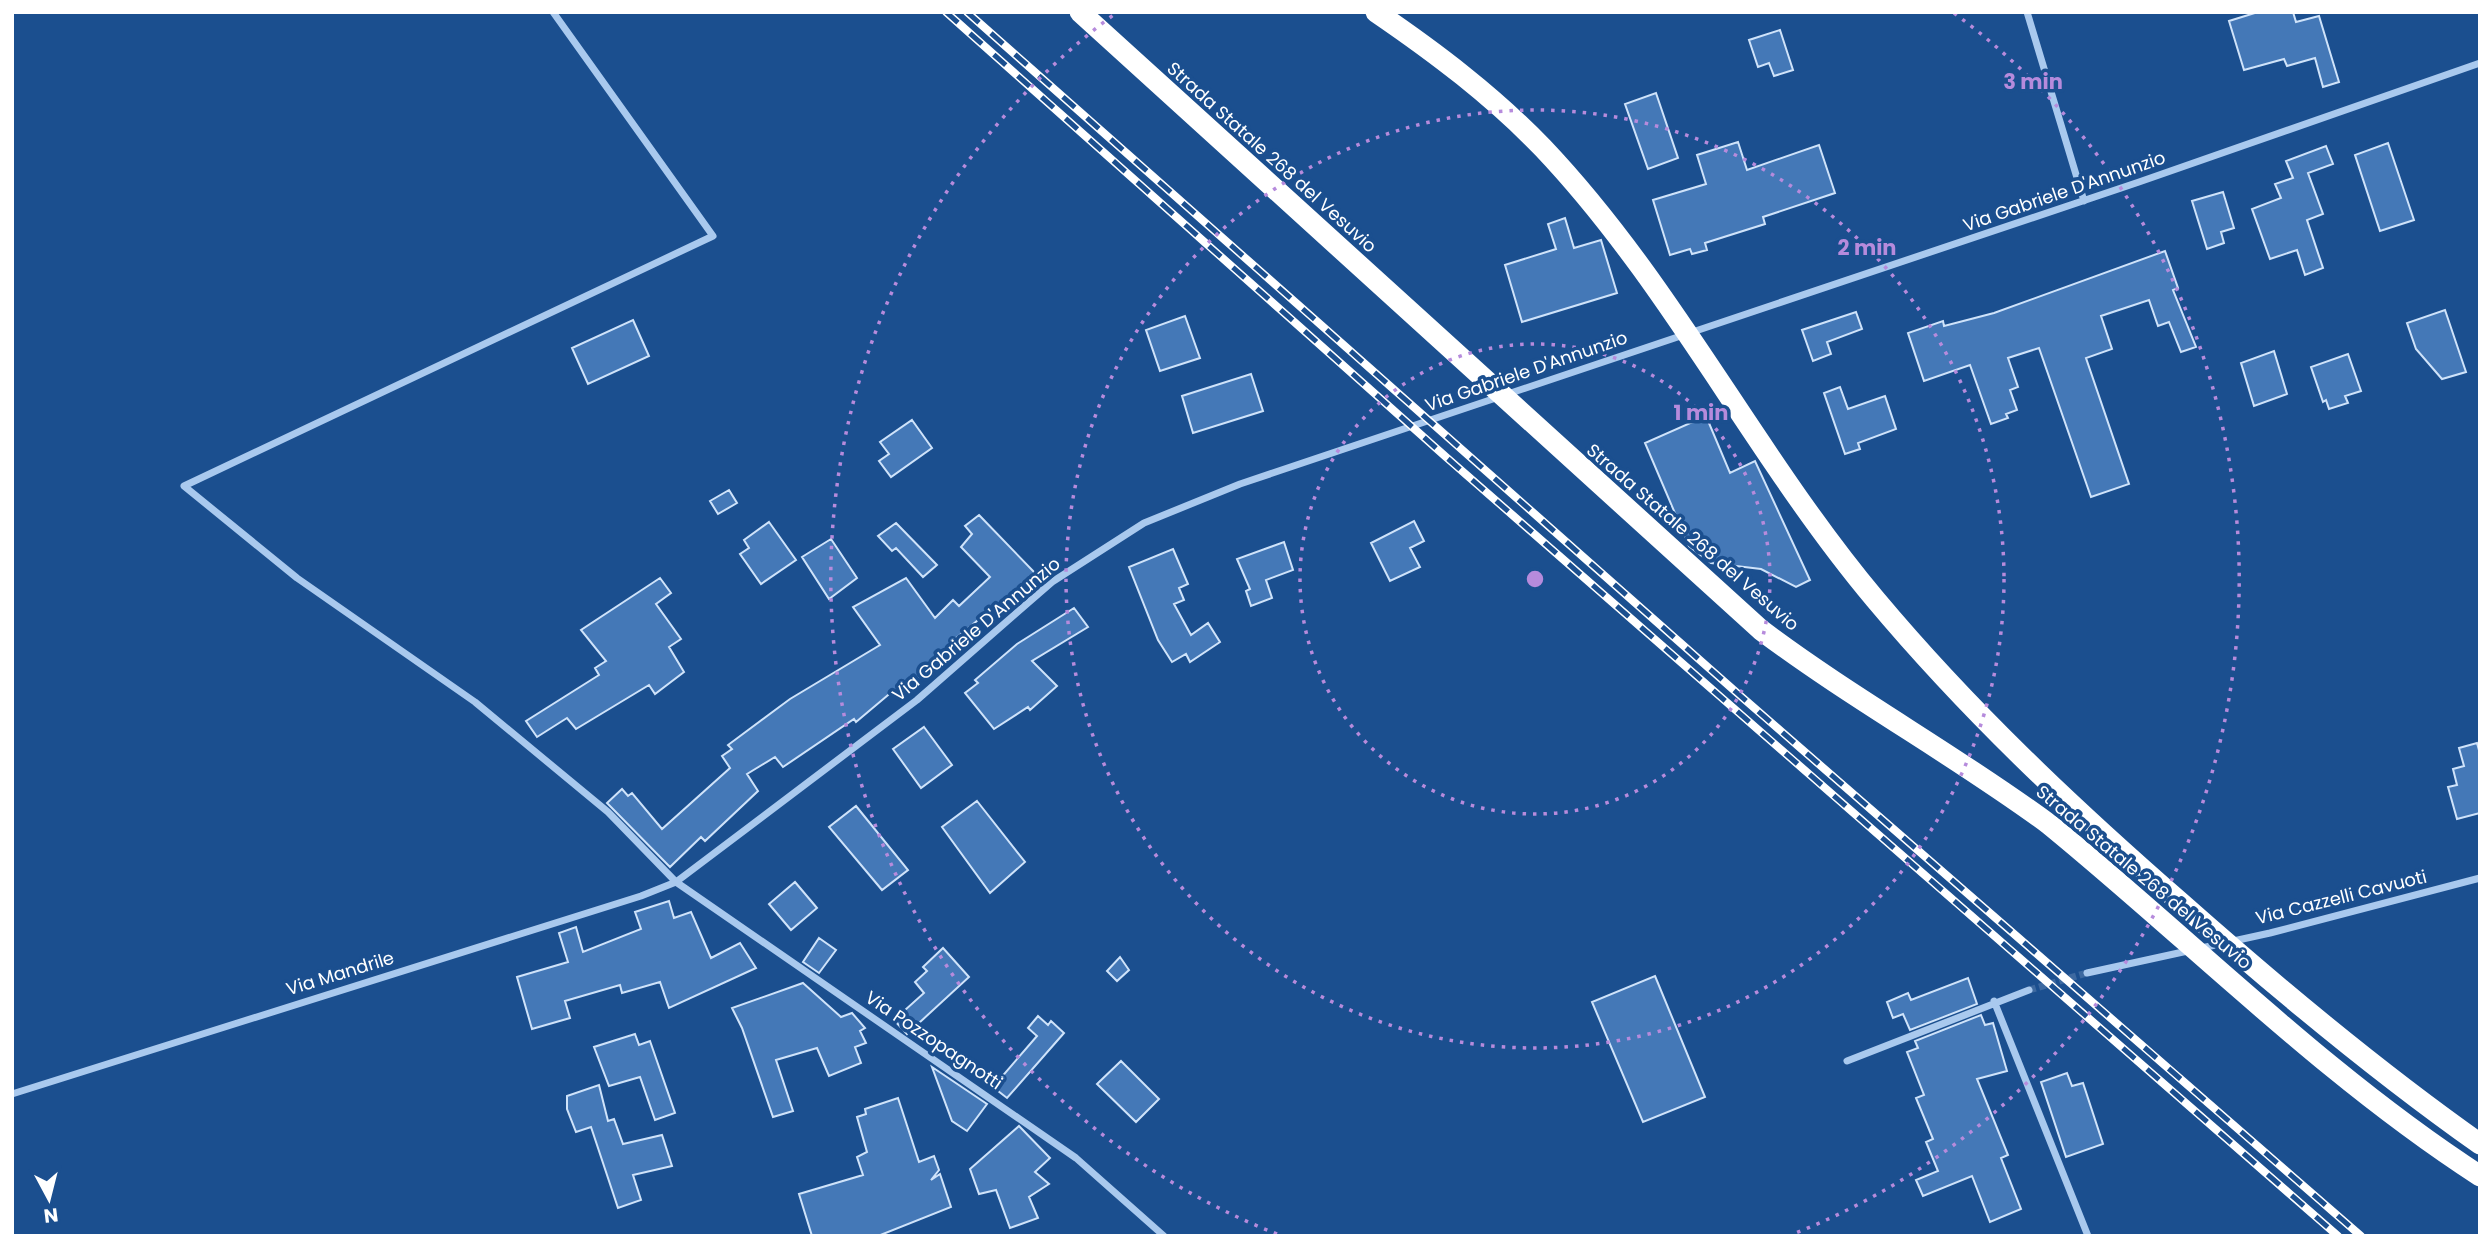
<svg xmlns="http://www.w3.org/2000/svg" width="2492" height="1248" font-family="Poppins,sans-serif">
<rect width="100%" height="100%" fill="#1b4f8f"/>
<path fill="#4478b7" stroke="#cfe3fa" stroke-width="2" d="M2258,12H2293L2296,22L2319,16L2339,82L2323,87L2315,58L2287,66L2284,59L2244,70L2229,21Z
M1780,30L1793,70L1774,76L1769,63L1758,67L1749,40Z
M1656,93L1678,158L1648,169L1625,104Z
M1738,142L1747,170L1819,145L1835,193L1763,217L1765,224L1705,243L1707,250L1692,254L1690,249L1670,255L1653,200L1706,184L1697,155Z
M2388,143L2414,220L2380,231L2355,155Z
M2326,146L2333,164L2308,173L2323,214L2307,220L2323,268L2305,275L2297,250L2270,259L2252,209L2281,198L2275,184L2293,178L2286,161Z
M2223,192L2234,228L2221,232L2224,243L2207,249L2192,201Z
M1565,218L1574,248L1601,240L1617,293L1522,322L1505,265L1556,249L1548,224Z
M2165,251L2178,288L2173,290L2196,347L2181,352L2169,322L2158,326L2149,300L2101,316L2112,349L2086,358L2129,484L2091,497L2039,348L2008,358L2018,387L2010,390L2017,410L2006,414L2008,418L1991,424L1970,365L1924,381L1908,333L1943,321L1944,326L1994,313Z
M2445,310L2466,372L2442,379L2416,349L2407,323Z
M1856,312L1862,329L1827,342L1831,354L1813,361L1802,330Z
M1185,316L1200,358L1160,371L1146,330Z
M633,320L649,356L588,384L572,348Z
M2274,351L2287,394L2254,406L2241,363Z
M2348,354L2361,391L2345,396L2348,403L2329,409L2326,400L2323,402L2311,367Z
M1251,374L1263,411L1193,433L1182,396Z
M1840,387L1848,409L1885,396L1896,429L1858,443L1860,449L1845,454L1824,393Z
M1706,416L1730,473L1755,461L1810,580L1796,587L1761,569L1711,563L1689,546L1645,443Z
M912,420L932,448L891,477L879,461L889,454L880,442Z
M729,490L737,503L718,514L710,501Z
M979,515L1035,573L1026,582L1030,585L1000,614L994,607L950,643L952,645L901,695L894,690L856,722L854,719L783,767L775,757L747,774L758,791L705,841L701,837L670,867L607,803L622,789L628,796L632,793L662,829L730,768L722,756L732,749L728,745L790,699L880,645L853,607L906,578L935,618L953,600L959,606L990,577L961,547L972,534L965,526Z
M1414,521L1424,541L1410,548L1420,567L1390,581L1371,543Z
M769,522L796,560L761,584L740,554L749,548L744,540Z
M896,523L937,565L923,577L896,548L892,551L878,536Z
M831,539L857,578L829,599L802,557Z
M1284,542L1293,570L1266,580L1272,598L1251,606L1246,591L1250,589L1237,559Z
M1173,549L1188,584L1179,588L1184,600L1174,604L1191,635L1208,623L1220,642L1190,662L1186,654L1172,662L1158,640L1129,567Z
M660,578L671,593L656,604L681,639L669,647L684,672L655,694L649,685L576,729L567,718L537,737L526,721L599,675L595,668L606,661L581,630Z
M1074,608L1088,627L1032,661L1057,686L1030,710L1028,707L994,729L965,693L978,683L975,680L1017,644Z
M924,727L952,765L921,788L893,749Z
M2477,743L2480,754V813L2457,819L2448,787L2457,785L2453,769L2464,766L2459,748Z
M977,801L1025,862L990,893L942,827Z
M856,806L908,870L882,890L829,827Z
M795,882L817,908L791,930L769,904Z
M669,901L674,918L691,912L711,958L740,943L756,968L669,1008L660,982L622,993L620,985L565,1001L570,1018L532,1029L517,977L568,962L559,933L576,927L583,952L641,929L635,912Z
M819,938L836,950L819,973L803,962Z
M943,948L969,977L907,1034L894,1020L924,993L915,982L927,971L923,967Z
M1120,957L1129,970L1117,981L1107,971Z
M1655,976L1705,1097L1643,1122L1592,1002Z
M1968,978L1977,1004L1910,1030L1903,1014L1893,1018L1887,1002L1908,993L1911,1000Z
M803,983L841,1017L852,1013L865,1028L860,1031L866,1043L855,1047L861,1063L829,1076L817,1048L776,1060L793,1111L773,1117L742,1028L732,1008Z
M1981,1015L1985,1025L1993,1023L2007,1071L1977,1079L2008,1155L2001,1158L2021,1209L1990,1222L1972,1176L1923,1196L1916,1180L1938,1171L1926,1142L1933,1139L1916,1098L1924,1095L1907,1052L1918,1048L1915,1041Z
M1038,1016L1048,1025L1051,1021L1064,1033L1007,1098L993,1087L1037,1036L1028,1028Z
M635,1034L639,1045L650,1041L675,1113L655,1120L640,1077L609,1086L594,1047Z
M1121,1061L1159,1099L1136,1122L1097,1084Z
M932,1067L987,1104L967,1131L952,1121Z
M2067,1073L2072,1086L2083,1083L2103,1144L2066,1157L2041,1082Z
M599,1085L608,1121L614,1119L623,1144L662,1135L672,1166L633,1175L641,1200L618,1208L591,1127L576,1132L567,1109V1096Z
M898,1098L919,1162L934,1156L939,1170L931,1180L940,1174L951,1207L878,1236H812L799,1194L863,1175L857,1157L867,1152L857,1117L866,1114L865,1109Z
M1019,1126L1050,1158L1035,1172L1049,1184L1029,1197L1038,1218L1010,1228L996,1190L979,1194L970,1169Z"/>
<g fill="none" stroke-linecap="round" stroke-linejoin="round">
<path stroke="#3d69a0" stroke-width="7" stroke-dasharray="7 3.5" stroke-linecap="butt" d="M2029,990L2087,973"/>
<path stroke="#a9c9ee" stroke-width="7" d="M553,12L713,236L184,486L297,578L475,702L608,812L676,882L1076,1158L1164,1236
M2027,12L2084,201
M2087,973L2270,933L2480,878
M1994,1001L2088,1236
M1847,1061L2029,990
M12,1094L641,896L676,882L917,700L1052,582L1144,523L1240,484L2139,182L2480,63"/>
<path stroke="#fff" stroke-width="21" d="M1080,12L1761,630C1854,700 1957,756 2050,825C2193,942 2324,1075 2480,1176
M1376,12C1436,53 1493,96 1543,148C1672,284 1755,456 1875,599C1968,710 2072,808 2181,903C2277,988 2375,1070 2480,1144"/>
<defs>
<path id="rail" d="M946,12L1446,457L2338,1236
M967,12L1736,692L2361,1236"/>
</defs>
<use href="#rail" stroke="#fff" stroke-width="8"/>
<use href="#rail" stroke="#1b4f8f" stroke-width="5" stroke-dasharray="16" stroke-linecap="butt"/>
</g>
<g fill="none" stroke="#b68bdc" stroke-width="3.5" stroke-dasharray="3.5 7">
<circle cx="1535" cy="579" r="235"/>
<circle cx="1535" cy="579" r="469"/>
<path d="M1277 1234A704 704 0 0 1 1116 13M1954 13A704 704 0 0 1 1793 1234"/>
</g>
<g text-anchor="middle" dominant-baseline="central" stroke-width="7" stroke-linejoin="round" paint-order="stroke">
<g font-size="18" fill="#fff" stroke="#1b4f8f">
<text transform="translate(1272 157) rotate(42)">Strada Statale 268 del Vesuvio</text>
<text transform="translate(2064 191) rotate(-19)">Via Gabriele D'Annunzio</text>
<text transform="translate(1526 371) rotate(-19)">Via Gabriele D'Annunzio</text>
<text transform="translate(1693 537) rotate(41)">Strada Statale 268 del Vesuvio</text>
<text transform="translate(976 629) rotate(-40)">Via Gabriele D'Annunzio</text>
<text transform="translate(2144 877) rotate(40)">Strada Statale 268 del Vesuvio</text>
<text transform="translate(2341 897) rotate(-14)">Via Cazzelli Cavuoti</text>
<text transform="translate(340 973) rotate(-17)">Via Mandrile</text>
<text transform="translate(934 1040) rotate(34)">Via Pozzopagnotti</text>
</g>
</g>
<circle cx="1535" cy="579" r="10" fill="#b68bdc" stroke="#1b4f8f" stroke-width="3.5"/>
<g font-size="21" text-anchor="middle" font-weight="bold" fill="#b68bdc" stroke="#1b4f8f" stroke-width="7" stroke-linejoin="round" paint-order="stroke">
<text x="2033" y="89">3 min</text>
<text x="1867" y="255">2 min</text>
<text x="1701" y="420">1 min</text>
</g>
<rect width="2492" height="1248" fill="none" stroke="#ffffff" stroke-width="28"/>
<g transform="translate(49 1199) rotate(173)" stroke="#1b4f8f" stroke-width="5" paint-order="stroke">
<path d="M0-5L12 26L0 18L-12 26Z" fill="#ffffff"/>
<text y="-10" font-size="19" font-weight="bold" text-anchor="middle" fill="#ffffff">N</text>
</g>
</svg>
